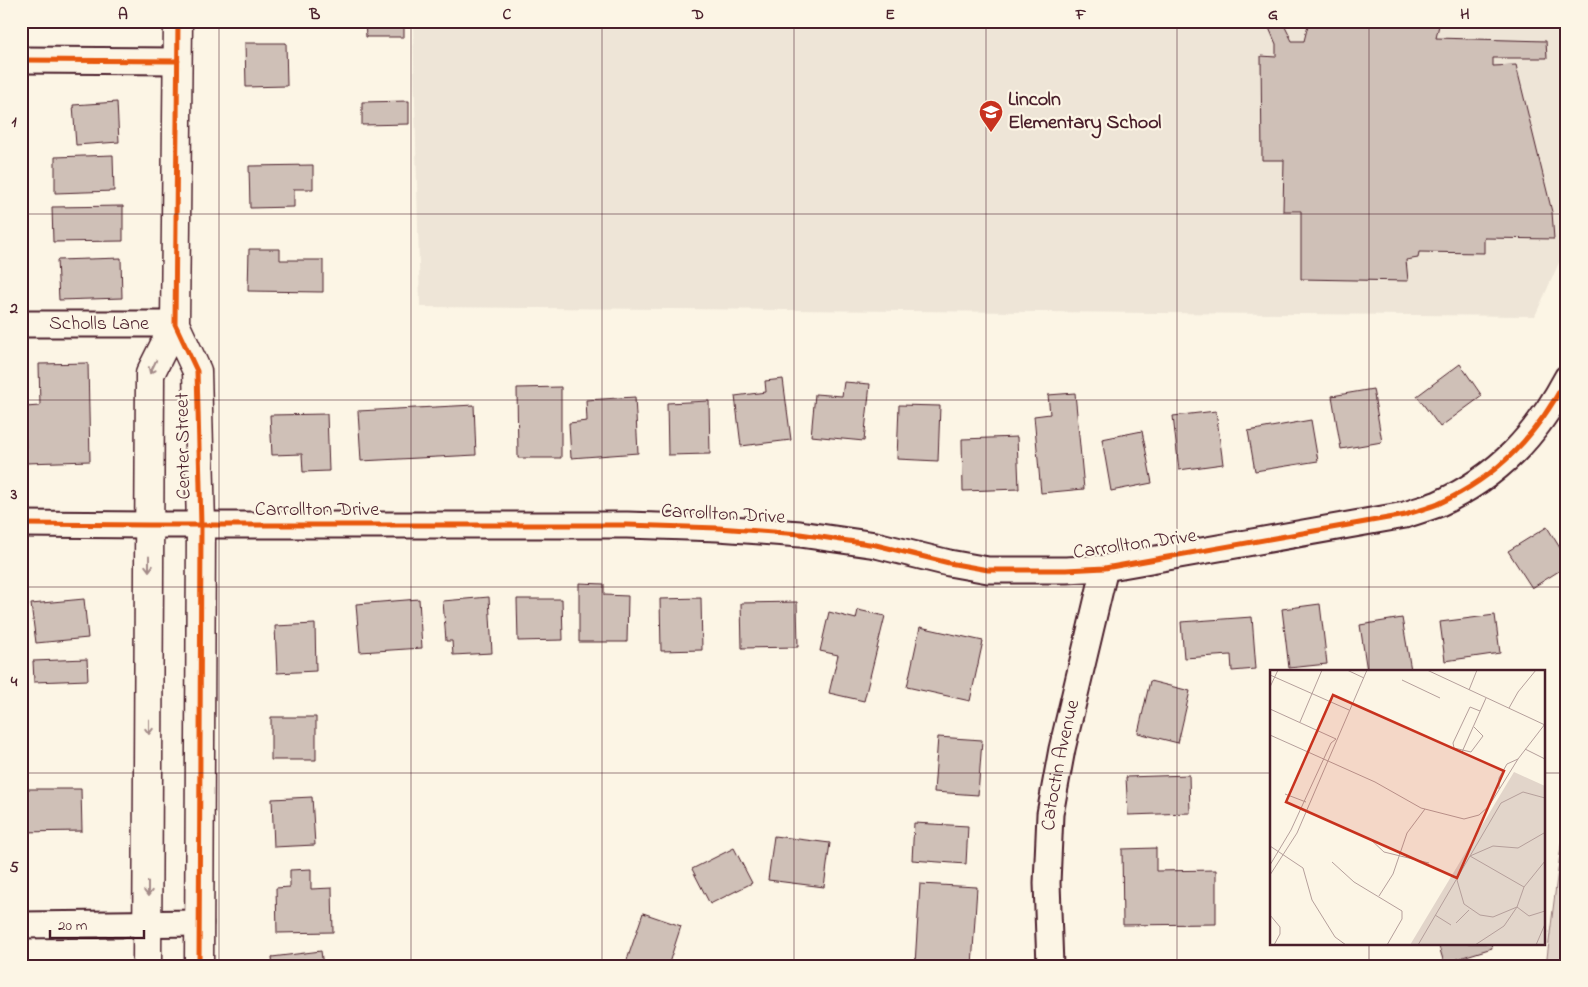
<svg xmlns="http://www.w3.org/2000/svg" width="1588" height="987" font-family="'Indie Flower',sans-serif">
<rect width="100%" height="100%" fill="#fcf5e5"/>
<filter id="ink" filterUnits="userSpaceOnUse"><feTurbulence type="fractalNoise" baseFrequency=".02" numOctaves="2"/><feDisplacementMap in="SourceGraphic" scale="10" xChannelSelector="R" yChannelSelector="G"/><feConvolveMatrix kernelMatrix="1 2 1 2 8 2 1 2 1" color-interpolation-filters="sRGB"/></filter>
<g filter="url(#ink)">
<path fill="#eee5d7" d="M413,21H1567V245L1535,316L420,307Z"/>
<path fill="#e2d5ca" stroke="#967a7a" d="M1567,798V966H1546L1564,821Z"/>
<path fill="#cfc0b7" stroke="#4a1f2b" d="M365,21H404V37H366Z
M1266,21H1282L1292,41H1304L1309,21H1440L1436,38L1546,41L1547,58H1493V66L1516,65L1552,212L1554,239L1484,238V253L1419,252L1418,258L1406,260L1408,281L1301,279V211H1283L1284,160H1262L1261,56L1276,57V44Z
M245,43H286L287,86L246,87Z
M409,101V124L362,125V102Z
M117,102L119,142L76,145L73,105Z
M113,155L114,191L55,193V157Z
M313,165V189H294V207L250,208L249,166Z
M123,206V241L53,242L52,207Z
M249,249H280V260H323V292L248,291Z
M121,258L122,298L59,300L57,260Z
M88,363L90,461L26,463L25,407L40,406L39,364Z
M1460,364L1482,396L1440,427L1417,396Z
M783,379L791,440L741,446L735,396L766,392L765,381Z
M844,382L870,384L864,441L811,436L815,394L842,396Z
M561,387V458H518L517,388Z
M1373,389L1382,442L1341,449L1332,396Z
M1075,393L1084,489L1041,493L1034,416L1050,414L1048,395Z
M635,397L638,453L571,458L569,423L587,421L586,400Z
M709,401L710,454L668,455L667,403Z
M474,405L476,455L361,461L358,411Z
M899,405L940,406L938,461L897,459Z
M1216,411L1223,464L1179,470L1173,416Z
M327,414L329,471L303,472L302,454L272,455L270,415Z
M1311,420L1318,461L1255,471L1248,431Z
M1142,431L1152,483L1111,491L1102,439Z
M1017,437L1019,489L963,491L962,439Z
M1547,527L1567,559V566L1532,588L1508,551Z
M579,583L604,584V595L628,596L627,642H579Z
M489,597L492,653L453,655L452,641H446L443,601Z
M701,598L702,650L661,651L660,599Z
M84,599L88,638L36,643L31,604Z
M419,599L422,648L360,652L356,604Z
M517,599H562L563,640L518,641Z
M797,602L798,647L742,648L741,603Z
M1320,604L1327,664L1289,668L1282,609Z
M858,610L885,616L864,701L829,693L838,655L820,651L829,612L856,619Z
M1495,615L1500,653L1445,661L1440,622Z
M1252,617L1256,669L1232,671L1231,655L1184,658L1181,622Z
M1402,618L1411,670L1367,671L1360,625Z
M315,624L316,671L277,673L275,626Z
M920,627L983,641L970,701L907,687Z
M87,659L88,680L34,682L33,661Z
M1150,681L1190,691L1178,743L1138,733Z
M271,717H316V760H271Z
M938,737L982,740L978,795L934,792Z
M1189,775L1190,813L1128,815L1126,777Z
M21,789H81L82,831L21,832Z
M312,797L315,845L274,847L272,799Z
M914,823L968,826L966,864L912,860Z
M774,836L830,843L824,887L768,880Z
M734,848L752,883L710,904L692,869Z
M1156,848V871L1216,870V924L1123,925L1122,849Z
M311,869V889L332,888L333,932L277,933L276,888L290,887V870Z
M920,884L977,887L972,966L915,964Z
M643,913L681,926L668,966H625Z
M1438,943H1491L1492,948L1444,963Z
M321,951L323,966H273L272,957Z"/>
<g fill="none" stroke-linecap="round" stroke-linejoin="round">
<defs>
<g id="street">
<path d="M21,60L178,61"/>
<path id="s1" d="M21,324H175"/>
<path d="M21,524L149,525H627L718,528L800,534L876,545L949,563L988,570H1066L1105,568L1405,515C1416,511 1428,508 1438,504C1499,476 1536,436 1567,378"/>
<path d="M21,925L200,923"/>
<path id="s2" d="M1050,966L1047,883L1050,814L1062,749L1105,568"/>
</g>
<path id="secondary" d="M178,21L175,324L197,371L201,525L199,966
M147,966L150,374L175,324"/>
</defs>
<use href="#street" stroke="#4a1f2b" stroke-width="29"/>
<use href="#secondary" stroke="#4a1f2b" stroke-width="31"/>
<use href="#street" stroke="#fcf5e5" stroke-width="25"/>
<use href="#secondary" stroke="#fcf5e5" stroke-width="28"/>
<defs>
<path id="cycleway" d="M178,21L175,324L197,371L201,525L199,966
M21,60L178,61
M21,524L149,525H627L718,528L800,534L876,545L949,563L988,570H1066L1105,568L1405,515C1416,511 1428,508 1438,504C1499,476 1536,436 1567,378"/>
</defs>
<use href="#cycleway" stroke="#fcf5e5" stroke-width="8"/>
<use href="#cycleway" stroke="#e8590c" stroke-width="5"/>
</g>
<defs><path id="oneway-shaft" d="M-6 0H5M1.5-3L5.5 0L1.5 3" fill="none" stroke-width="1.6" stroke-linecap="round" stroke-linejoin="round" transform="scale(1.25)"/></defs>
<g stroke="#a38a88">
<use href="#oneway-shaft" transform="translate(153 367) rotate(115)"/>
<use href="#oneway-shaft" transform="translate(149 564) rotate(90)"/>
<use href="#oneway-shaft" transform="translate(149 727) rotate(90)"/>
<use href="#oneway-shaft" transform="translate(148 889) rotate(90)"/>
</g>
</g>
<path fill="none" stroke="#4a1f2b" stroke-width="1" stroke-opacity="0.55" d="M219,21V966M411,21V966M602,21V966M794,21V966M986,21V966M1177,21V966M1369,21V671M21,214H1567M21,400H1567M21,587H1567M21,773H1272M1544,773H1567M1369,943V966"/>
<defs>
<symbol id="school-pin" viewBox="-11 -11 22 30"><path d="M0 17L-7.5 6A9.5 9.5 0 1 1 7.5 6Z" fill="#c8321e" stroke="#fcf5e5"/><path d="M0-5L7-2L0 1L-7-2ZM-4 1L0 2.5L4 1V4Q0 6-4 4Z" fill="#fff"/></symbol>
</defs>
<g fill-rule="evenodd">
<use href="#school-pin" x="977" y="98" width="28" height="38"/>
</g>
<g text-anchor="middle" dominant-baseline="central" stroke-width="4.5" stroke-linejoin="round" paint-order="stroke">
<g font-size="20" font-weight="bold" fill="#4a1f2b" stroke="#fcf5e5" text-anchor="start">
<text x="1008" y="100">Lincoln<tspan x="1008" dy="23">Elementary School</tspan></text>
</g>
<g font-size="20" fill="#4a1f2b" stroke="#fcf5e5">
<text stroke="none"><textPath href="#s1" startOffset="78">Scholls Lane</textPath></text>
<text transform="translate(184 446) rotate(-91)">Center Street</text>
<text x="317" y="510">Carrollton Drive</text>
<text transform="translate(723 515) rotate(3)">Carrollton Drive</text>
<text transform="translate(1135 545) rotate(-8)">Carrollton Drive</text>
<text stroke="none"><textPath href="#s2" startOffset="202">Catoctin Avenue</textPath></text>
</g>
</g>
<g transform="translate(1270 670)">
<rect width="275" height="275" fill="#fcf5e5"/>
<path d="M244,102L275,116V275H140Z" fill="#e2d5ca"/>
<path fill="none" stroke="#b59f9b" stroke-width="1" d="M77,0L94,8M157,0L275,55M0,5L79,40M132,10L170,28M0,17L8,0M199,20L207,0M239,38L248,22L266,0M0,39L66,69M30,52L52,0M204,57L213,66L201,82L184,78L183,73L200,37L210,41M0,65L105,112L151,138L194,149L209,145L219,136L248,89L275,54M255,79L275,89M192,82L216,28M229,119V108L237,94L248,89M15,124L36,132M99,168L114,182L159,193M0,176L33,198L42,230L65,267L76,275M62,192L84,212L132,241V249L117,275M0,195L21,160L61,73L66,69M0,205L27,163L97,0M187,210L194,234L210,245L223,247L247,237L259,246L275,241M254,217L200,186L223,176L248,178L274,163M109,226L123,204L137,163L155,139M0,245L10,257V264L4,275M165,245L181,255M186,253L199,240M148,275L231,133L253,122L275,128M205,275L234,256L247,237L254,217L275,191M266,275L275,254"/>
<path fill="#c8321e" fill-opacity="0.15" stroke="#c8321e" stroke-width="2.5" d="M63,25L234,101L187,208L16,132Z"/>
<rect width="275" height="275" fill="none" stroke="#4a1f2b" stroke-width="2.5"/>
</g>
<rect width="1588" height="987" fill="none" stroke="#fcf5e5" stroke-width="55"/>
<path d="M50 930v8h94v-8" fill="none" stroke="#4a1f2b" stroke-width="2.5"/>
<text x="58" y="930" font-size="15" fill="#4a1f2b" stroke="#fcf5e5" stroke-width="4" paint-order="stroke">20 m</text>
<rect x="28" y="28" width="1532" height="932" fill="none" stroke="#4a1f2b" stroke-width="2"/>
<g font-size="16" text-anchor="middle" font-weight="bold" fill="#4a1f2b">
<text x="123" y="19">A</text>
<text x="315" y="19">B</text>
<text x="507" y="19">C</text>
<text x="698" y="19">D</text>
<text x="890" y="19">E</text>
<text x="1081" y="19">F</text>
<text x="1273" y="19">G</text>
<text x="1465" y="19">H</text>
<text x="14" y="126">1</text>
<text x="14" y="313">2</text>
<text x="14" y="499">3</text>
<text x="14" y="686">4</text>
<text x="14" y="872">5</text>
</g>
</svg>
